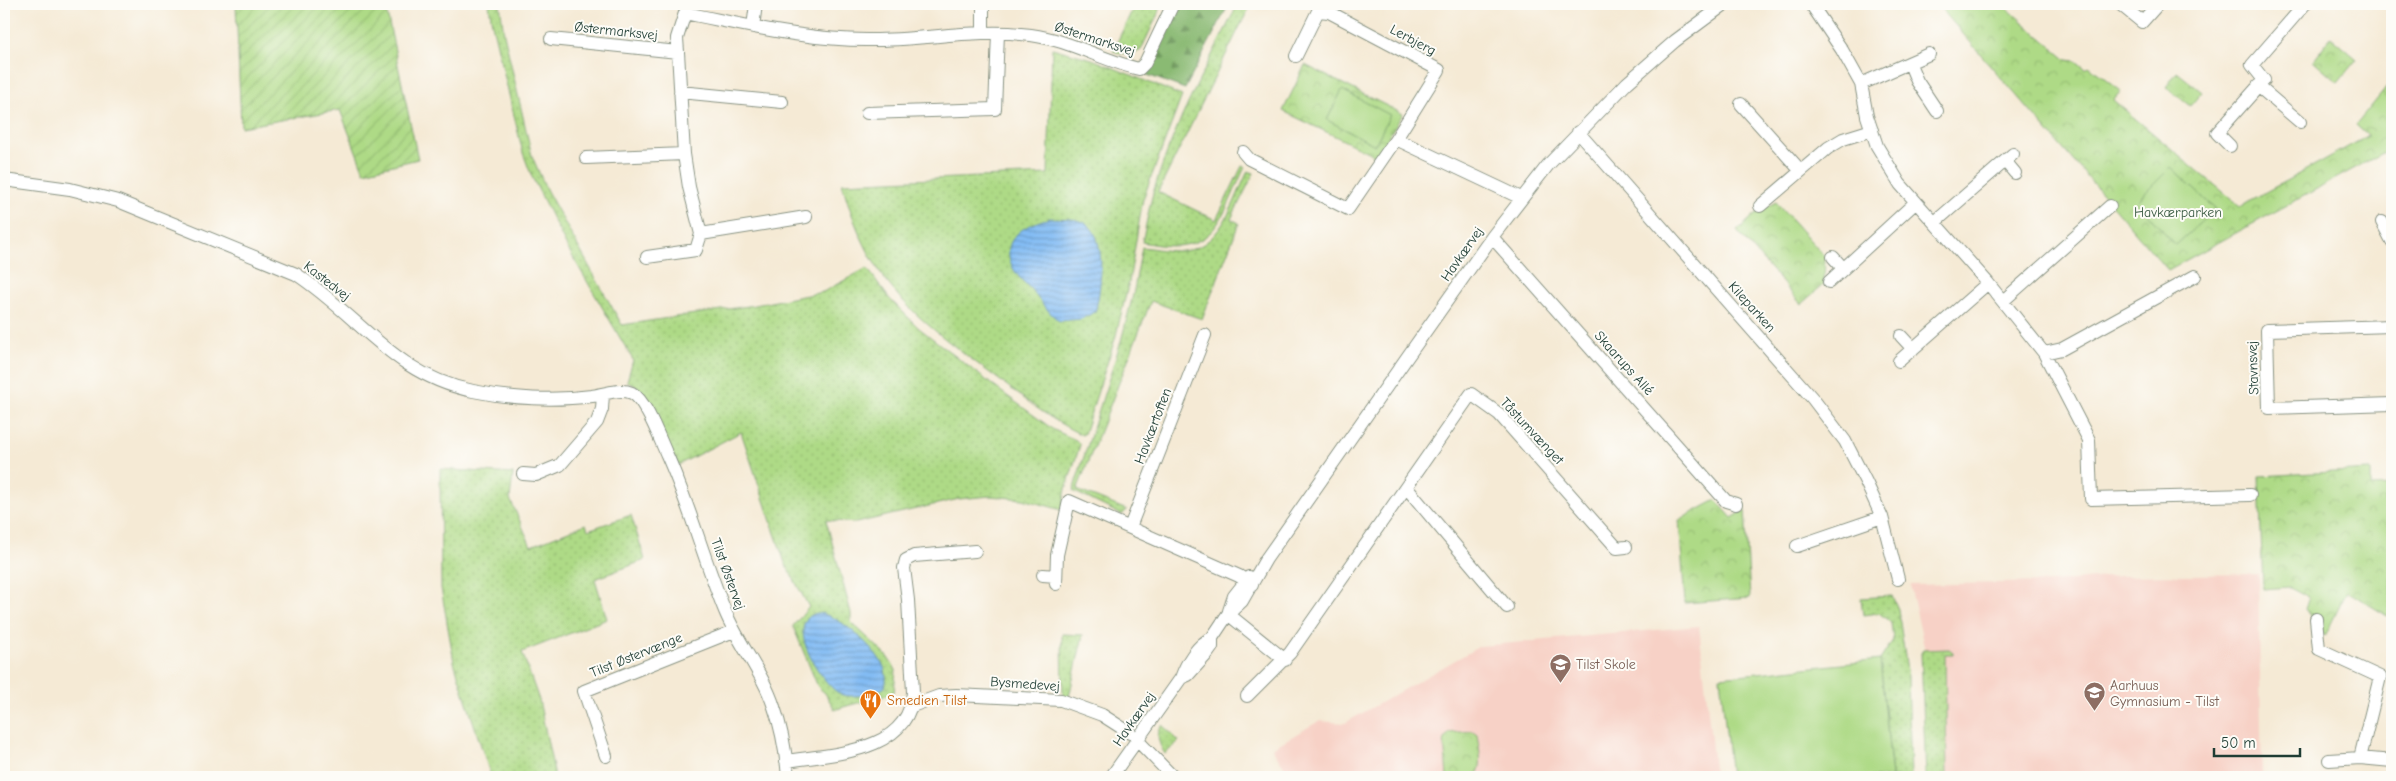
<svg xmlns="http://www.w3.org/2000/svg" width="2396" height="781" font-family="'Comic Neue',sans-serif">
<defs>
<pattern id="grass-dots" width="8" height="8" patternUnits="userSpaceOnUse" patternTransform="scale(1.25)"><rect width="8" height="8" fill="#aeda86"/><path d="M2 2h.1M6 6h.1" fill="none" stroke="#95bc74" stroke-width="1.8" stroke-linecap="round"/></pattern>
<pattern id="forest-firs" width="22" height="20" patternUnits="userSpaceOnUse" patternTransform="scale(1.25)"><rect width="22" height="20" fill="#8aba73"/><path d="M5 1l3.5 6h-7zM16 11l3.5 6h-7z" fill="#70985f"/></pattern>
<pattern id="park-crowns" width="20" height="18" patternUnits="userSpaceOnUse" patternTransform="scale(1.25)"><rect width="20" height="18" fill="#aeda86"/><path d="M2 6a3 3 0 1 1 6 0M12 15a3 3 0 1 1 6 0" fill="none" stroke="#95bc74"/></pattern>
<pattern id="garden-furrows" width="10" height="10" patternUnits="userSpaceOnUse" patternTransform="scale(1.25)"><rect width="10" height="10" fill="#aeda86"/><path d="M-1 1l2-2M0 10L10 0M9 11l2-2" fill="none" stroke="#95bc74"/></pattern>
<pattern id="water-rules" width="6" height="5" patternUnits="userSpaceOnUse" patternTransform="scale(1.25)"><rect width="6" height="5" fill="#83bcf4"/><path d="M0 2.5h6" fill="none" stroke="#6b9ac6"/></pattern>
</defs>
<rect width="100%" height="100%" fill="#fdfcf7"/>
<filter id="ink" filterUnits="userSpaceOnUse"><feTurbulence type="fractalNoise" baseFrequency=".02" numOctaves="2"/><feDisplacementMap in="SourceGraphic" scale="10" xChannelSelector="R" yChannelSelector="G"/><feConvolveMatrix kernelMatrix="1 2 1 2 8 2 1 2 1" color-interpolation-filters="sRGB"/></filter>
<filter id="wash" filterUnits="userSpaceOnUse"><feTurbulence type="fractalNoise" baseFrequency=".0096" numOctaves="4" result="noise"/><feDisplacementMap in="SourceGraphic" scale="20" xChannelSelector="R" yChannelSelector="G"/><feGaussianBlur stdDeviation="1.12" result="paint"/><feColorMatrix in="noise" values="0 0 0 0 0 0 0 0 0 0 0 0 0 0 0 0 0 1.4 0 .05"/><feComposite in="paint" operator="in"/></filter>
<g filter="url(#wash)">
<rect width="100%" height="100%" fill="#f5ead5"/>
<path fill="#f7d1c6" d="M2258,574L2262,777H1930L1924,646L1910,585L2051,582L2118,576Z
M1699,626L1715,777H1291L1272,748L1319,721L1345,723L1480,646Z"/>
<path fill="url(#grass-dots)" stroke="#668c5d" d="M489,4H500L504,34L532,156L547,191L622,325L755,305L823,292L867,268L889,298L919,328L995,387L1054,430L1076,440L1080,445L1066,489L1062,510L1023,499L990,496L959,499L856,523L826,520L851,613V622L886,655L896,670L894,692C875,701 855,702 835,710L825,693L818,687L795,631L793,626L809,607L785,563L741,432L678,465L642,390L627,381L633,360L567,247L532,177L523,153L492,24Z
M1135,4L1162,5L1141,50C1131,56 1123,54 1113,51Z
M1238,4H1251L1158,192L1216,220L1242,166L1245,167C1219,223 1215,258 1142,242C1146,227 1148,211 1152,197C1171,129 1207,66 1238,4Z
M1052,48L1092,59L1182,96L1143,199L1129,282L1115,339L1084,434L1082,435C1048,419 1024,398 994,376C958,349 918,321 890,286C866,255 852,219 842,183L1048,174Z
M1248,171L1254,173L1231,219L1239,223L1202,319L1151,301L1077,490L1127,510L1122,515L1073,491L1121,341L1133,295L1142,247C1153,248 1165,251 1177,251C1220,253 1233,202 1248,171Z
M440,469L513,474L510,499L531,546L586,524L588,530L631,515L645,560L595,579L607,619L522,652L539,700L555,777H491L454,662L441,588Z
M1892,596L1898,609L1908,677L1911,777H1892L1880,660L1893,640L1891,623L1879,613L1863,615L1861,598Z
M1062,634L1083,635L1069,697L1063,696Z
M1949,649L1953,652V654H1945L1947,777H1926L1921,653L1923,650Z
M1162,725L1179,741L1165,754C1159,744 1155,736 1162,725Z"/>
<path fill="url(#forest-firs)" stroke="#547c54" d="M1181,4H1229L1185,89L1145,74Z"/>
<path fill="url(#park-crowns)" stroke="#668c5d" d="M1937,4H2002L2067,60L2076,61L2086,69L2089,66L2121,91L2113,100L2240,206L2368,136L2356,125L2392,81V148L2168,270Z
M2331,37L2357,59L2338,82L2313,60Z
M1305,65L1403,114L1376,156L1283,111Z
M2177,72L2202,92L2190,106L2166,87Z
M1776,202L1825,257L1824,284L1801,304L1737,231L1759,211Z
M2371,470V487L2392,486V499H2385L2392,505V619L2347,591L2325,636L2305,609L2309,597L2290,587L2263,589L2259,476Z
M1716,500L1732,518L1745,510L1750,598L1685,603L1679,520Z
M1473,731L1477,734C1478,745 1487,774 1471,777C1464,779 1455,777 1447,777L1444,739L1449,733Z"/>
<path fill="url(#garden-furrows)" stroke="#668c5d" d="M236,4H385L418,159L364,172L340,110L241,127Z"/>
<path fill="#aeda86" stroke="#668c5d" d="M1342,90L1390,115L1375,145L1327,120Z
M2171,167L2215,209L2176,245L2136,202Z
M1880,660L1892,777H1731L1720,677Z"/>
<path fill="url(#water-rules)" stroke="#517c94" d="M1050,218C1062,219 1078,217 1088,225C1107,240 1101,292 1095,312L1081,319L1059,321C1048,312 1040,301 1031,289C1025,283 1017,276 1013,268C998,238 1026,224 1050,218Z
M817,613C837,613 874,647 883,665C886,672 887,679 885,687C875,694 851,699 840,694C822,684 782,622 817,613Z"/>
</g>
<g filter="url(#ink)">
<g fill="none" stroke-linecap="round" stroke-linejoin="round">
<defs>
<path id="minor" d="M983,4V33
M1811,4L1842,50L1861,84L1867,116L1877,146L1900,184L1988,283L2044,353L2089,440L2091,499L2250,495
M2120,4L2142,22L2158,4
M753,27L756,4
M551,39L678,52
M1910,64L1917,81L1937,111
M1861,84L1929,54
M2258,86L2300,122
M680,92L782,102
M1741,104L1800,170
M867,113L995,109L998,33
M1578,132L1813,399L1845,441L1866,482L1882,517L1898,579
M1396,139L1521,198
M2230,146L2217,133L2264,80L2252,65L2305,4
M1243,152L1249,159L1348,209L1396,139L1439,70L1329,12L1318,11L1296,56
M586,158L684,154
M2005,161L2015,173
M4,180L70,189L118,201L296,274C360,316 393,375 473,391C511,399 555,401 592,396C604,394 620,388 632,393C646,400 660,440 667,455C690,506 704,560 725,611C739,645 763,673 774,707C782,729 786,754 788,777
M1760,206L1828,148L1843,139L1872,130
M1935,222L2013,154
M2382,222L2392,241
M701,234L806,217
M1492,237L1726,501L1736,504
M647,257L696,250L701,234L689,187L684,154L678,52L677,38L685,13C746,25 809,41 872,40C925,40 978,28 1031,35C1069,40 1102,60 1139,69L1145,63L1173,4
M1833,257L1843,268
M1829,282L1916,202
M2003,301L2110,206
M2392,326L2267,330L2269,408L2392,404
M1901,336L1913,349
M2044,353L2062,349L2195,276
M1899,361L1988,283
M523,474L536,475L560,465L597,422L602,409L603,394
M1406,487L1507,607
M1130,527L1205,335
M1797,546L1882,517
M1043,575L1056,576
M1056,584L1057,555L1069,501L1239,576L1252,585
M1229,611L1234,596L1249,577
M1228,614L1285,660
M2316,619L2319,649L2380,677L2360,758
M1181,678L1188,675L1207,654L1212,647V638L1228,614L1242,601L1266,559L1408,356L1492,237L1548,165L1627,83L1675,41L1725,4
M1247,696L1290,653L1471,394L1499,414L1617,548L1626,547
M912,706L939,696L956,695L1061,700L1102,715L1130,733
M1137,740L1173,777
M606,756L584,691L734,631
M2329,760L2360,758L2392,761
M786,761C831,754 910,753 913,692L908,600L904,568L906,560L914,556L975,551
M1111,777L1181,678C1186,664 1197,644 1212,638"/>
</defs>
<use href="#minor" stroke="#8a9484" stroke-width="14"/>
<use href="#minor" stroke="#fff" stroke-width="12"/>
</g>
</g>
<defs>
<symbol id="school-pin" viewBox="-11 -11 22 30"><path d="M0 17L-7.5 6A9.5 9.5 0 1 1 7.5 6Z" fill="#8d6e63" stroke="#fdfcf7"/><path d="M0-5L7-2L0 1L-7-2ZM-4 1L0 2.5L4 1V4Q0 6-4 4Z" fill="#fff"/></symbol>
<symbol id="restaurant-pin" viewBox="-11 -11 22 30"><path d="M0 17L-7.5 6A9.5 9.5 0 1 1 7.5 6Z" fill="#e8710a" stroke="#fdfcf7"/><path d="M-5-6h1v4h1v-4h1v4h1v-4h1v5L-1.5 .5V6h-2V.5L-5-1ZM5-6V6H3V1.5H1.5Q1.5-4 5-6Z" fill="#fff"/></symbol>
</defs>
<g fill-rule="evenodd">
<use href="#school-pin" x="1548" y="652" width="25" height="34"/>
<use href="#school-pin" x="2082" y="680" width="25" height="34"/>
<use href="#restaurant-pin" x="858" y="688" width="25" height="34"/>
</g>
<g text-anchor="middle" dominant-baseline="central" stroke-width="4" stroke-linejoin="round" paint-order="stroke">
<g font-size="14" fill="#1f3d34" stroke="#fdfcf7">
<text transform="translate(616 31) rotate(6)">Østermarksvej</text>
<text transform="translate(1095 39) rotate(18)">Østermarksvej</text>
<text transform="translate(1413 40) rotate(28)">Lerbjerg</text>
<text transform="translate(1462 254) rotate(-55)">Havkærvej</text>
<text transform="translate(327 281) rotate(38)">Kastedvej</text>
<text transform="translate(1752 307) rotate(48)">Kileparken</text>
<text transform="translate(1624 363) rotate(48)">Skaarups Allé</text>
<text transform="translate(2253 368) rotate(-92)">Stavnsvej</text>
<text transform="translate(1153 426) rotate(-69)">Havkærtoften</text>
<text transform="translate(1532 431) rotate(47)">Tåstumvænget</text>
<text transform="translate(728 574) rotate(70)">Tilst Østervej</text>
<text transform="translate(636 655) rotate(-22)">Tilst Østervænge</text>
<text transform="translate(1025 684) rotate(4)">Bysmedevej</text>
<text transform="translate(1134 719) rotate(-55)">Havkærvej</text>
</g>
<g font-size="14" fill="#3c5c44" stroke="#fdfcf7">
<text x="2178" y="212">Havkærparken</text>
</g>
<g font-size="14" fill="#785e54" stroke="#fdfcf7" text-anchor="start">
<text x="1576" y="664">Tilst Skole</text>
<text x="2110" y="685">Aarhuus<tspan x="2110" dy="16">Gymnasium - Tilst</tspan></text>
</g>
<g font-size="14" fill="#c56008" stroke="#fdfcf7" text-anchor="start">
<text x="887" y="700">Smedien Tilst</text>
</g>
</g>
<rect width="2396" height="781" fill="none" stroke="#fdfcf7" stroke-width="20"/>
<path d="M2214 748v8h86v-8" fill="none" stroke="#1f3d34" stroke-width="2.5"/>
<text x="2221" y="748" font-size="15" fill="#1f3d34" stroke="#fdfcf7" stroke-width="4" paint-order="stroke">50 m</text>
</svg>
